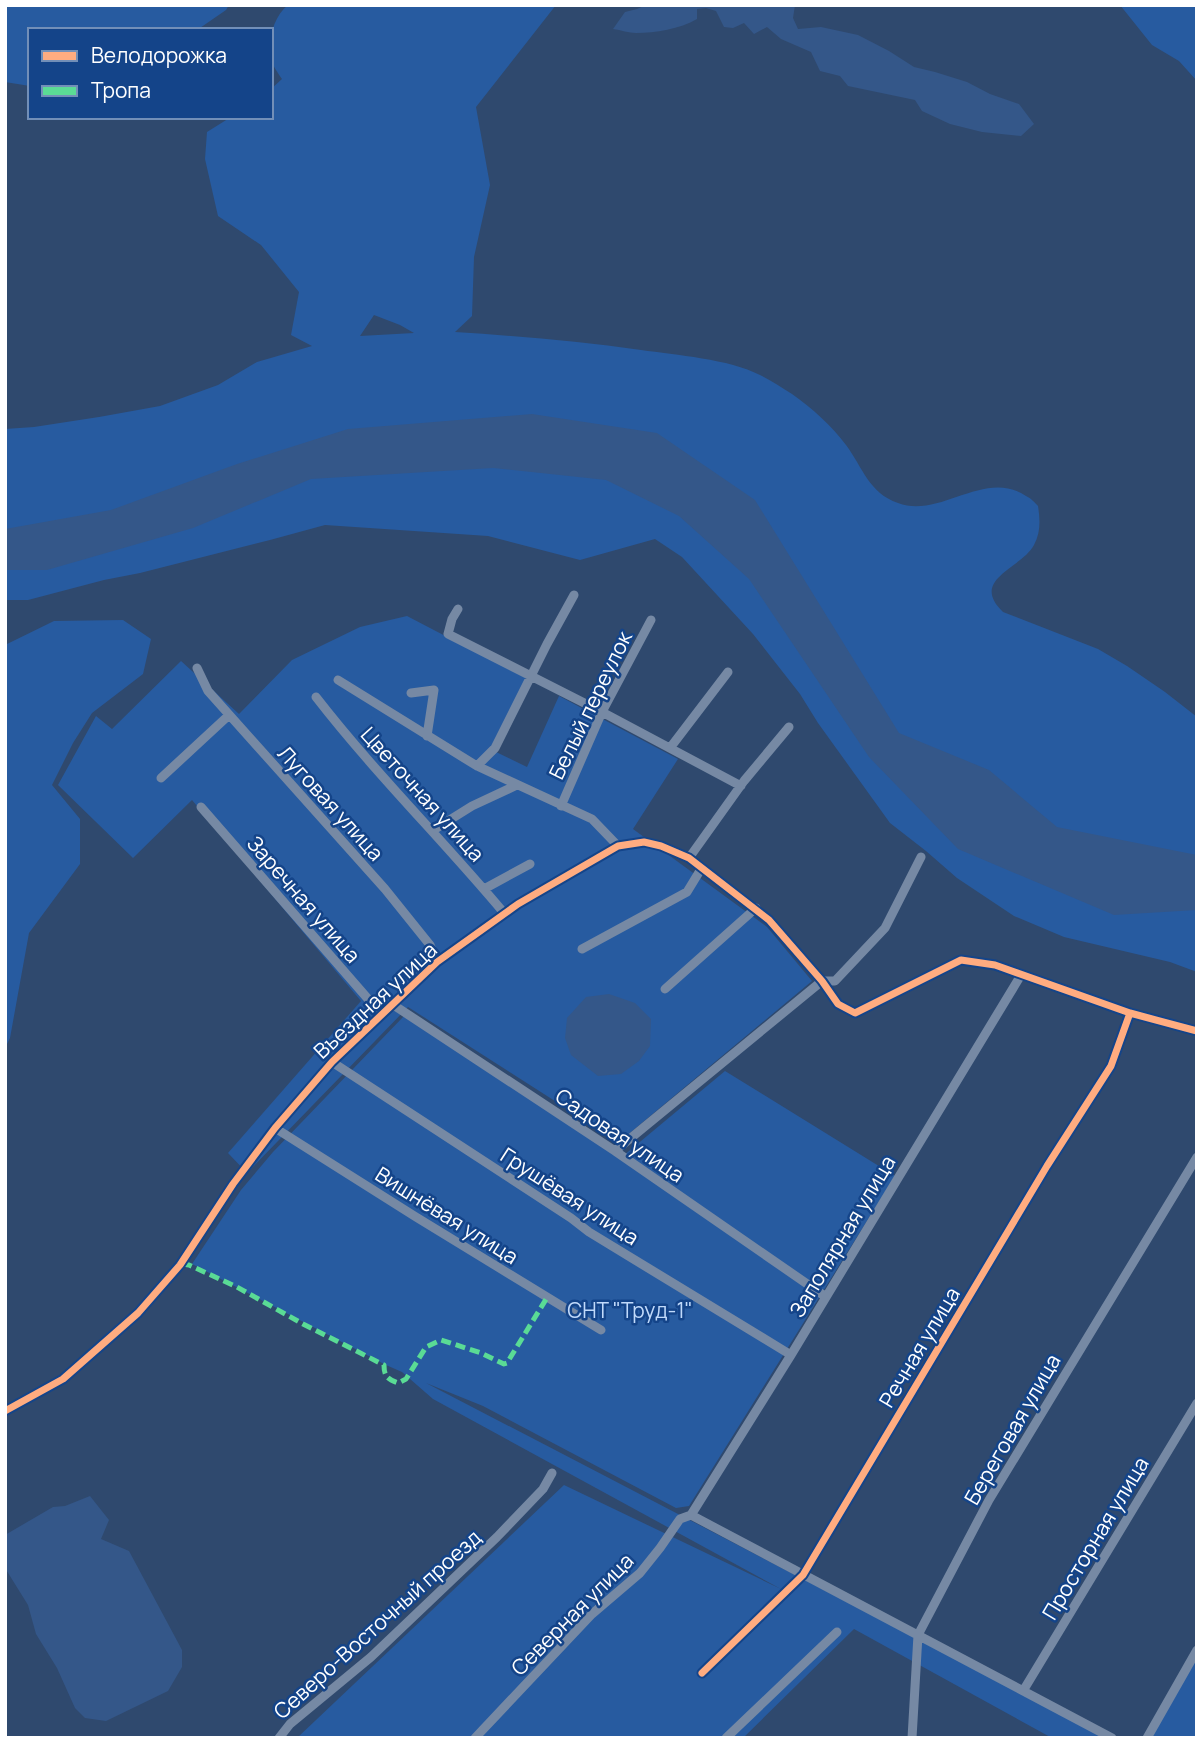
<svg xmlns="http://www.w3.org/2000/svg" width="1202" height="1743" font-family="Manrope,sans-serif">
<rect width="100%" height="100%" fill="#2f496e"/>
<path fill="#275ba0" fill-rule="evenodd" d="M5,5H229L226,10L197,30H30V86L5,82Z
M288,5H556L476,107L490,185L474,257L472,316L455,332C517,336 579,341 641,350C676,355 729,359 760,375C771,380 782,388 792,394C812,408 832,426 846,445C863,468 869,493 898,503C940,519 985,468 1026,496C1031,498 1035,503 1038,506C1040,519 1041,532 1034,545C1021,569 969,579 1003,612L1098,649L1127,666L1165,692L1197,717V972L1170,962L1064,937L1014,916L957,878L926,851L890,823L818,723L800,694L753,634L682,557L655,539L580,560L488,536L325,525L270,540L140,573L104,580L28,600H5V429L34,427L99,417L160,406L218,385L257,362L312,346L291,335L299,292L261,245L218,216L205,159L207,132L231,117H271V89L282,79C278,73 272,65 271,58C268,40 273,17 288,5ZM374,315L400,325L414,333L360,336Z
M1120,5H1197V81L1179,61L1152,45Z
M407,616L526,678L492,750L527,767L559,696L678,759L633,829L767,927L812,981L619,1142L408,1007L247,1173L228,1153L361,1001L192,800L133,858L58,785L96,716L112,729L181,661L239,714L292,660L360,627Z
M123,620L151,639L143,674L92,713L73,743L52,785L80,819V864L29,933L10,1038L5,1048V645L54,621Z
M404,1016L623,1156L725,1071L895,1176L689,1506L676,1508L483,1406L426,1383L1109,1738H1052L854,1629L743,1738H297L564,1485L781,1589L433,1399L402,1372L386,1365L192,1264L241,1190L273,1152Z
M1197,1652V1738H1147Z"/>
<path fill="#345789" d="M646,5H795L793,18L798,29L821,27L858,35L889,51L914,67L935,72L967,82L990,94L1019,104L1034,124L1021,136L982,132L950,124L922,111L915,100L848,86L840,76L820,71L811,52L781,39L767,27L754,34L744,23L733,28L724,27L716,11L706,8L697,9V19C680,29 655,33 636,33C629,33 621,30 613,29L625,12L637,9Z
M532,414L657,433L755,500L899,733L989,770L1057,827L1197,855V910L1114,915L958,849L869,757L749,579L679,516L606,480L493,468L311,479L193,528L47,570H5V529L111,510L237,464L348,429Z
M609,994L635,1003L651,1019L650,1046L639,1061L621,1074L598,1076L571,1055L565,1038L567,1018L586,997Z
M90,1496L109,1520L101,1539L129,1551L182,1650V1667L168,1691L106,1721L85,1718L75,1708L57,1668L36,1634L28,1605L5,1568V1535L53,1507L65,1506Z"/>
<g fill="none" stroke-linecap="round" stroke-linejoin="round">
<path stroke="#7689a4" stroke-width="9" d="M458,609L452,619L448,634L602,712L741,786
M197,668L208,691L385,889L430,945L437,962
M338,680L477,766L592,819L618,846
M411,693L434,690L427,736
M316,697C375,773 443,840 504,913
M670,748L728,672
M477,766L495,748L547,644L574,595
M161,778L228,716
M561,806L602,712L651,620
M201,807L382,1015
M432,831L472,806L517,785
M689,858L744,781L789,727
M484,889L530,864
M582,949L687,892L701,869
M665,989L756,908
M392,1004L615,1151L826,1297
M332,1062L571,1218L589,1232L791,1355
M275,1128L416,1217L601,1330
M615,1151L822,981H835L885,928L921,857
M5,1411L63,1379L138,1313L180,1265L233,1184L275,1128L332,1062L437,962L518,904L618,846L644,842L661,846L689,858L769,920L822,981L838,1004L855,1013L961,960L995,965L1130,1013L1197,1031
M691,1515L791,1355L1021,975
M691,1515L1112,1738
M702,1673L803,1575L1047,1166L1111,1066L1130,1013
M1023,1691L1197,1403
M279,1738L290,1724L371,1657L497,1537L543,1489L552,1473
M475,1738L592,1614L640,1573L660,1548L680,1519L691,1515
M726,1738L837,1632
M912,1738L918,1635L989,1500L1197,1157
M1147,1738L1197,1650"/>
<path stroke="#5adb95" stroke-width="5" stroke-dasharray="10 5" stroke-linecap="butt" d="M182,1264L189,1265L237,1287L303,1324L384,1365C384,1376 387,1379 398,1383L406,1379L426,1347L441,1340L481,1353L504,1364L507,1363L548,1296"/>
<defs>
<path id="cycleway" d="M5,1411L63,1379L138,1313L180,1265L233,1184L275,1128L332,1062L437,962L518,904L618,846L644,842L661,846L689,858L769,920L822,981L838,1004L855,1013L961,960L995,965L1130,1013L1197,1031
M702,1673L803,1575L1047,1166L1111,1066L1130,1013"/>
</defs>
<use href="#cycleway" stroke="#144489" stroke-width="11"/>
<use href="#cycleway" stroke="#ffac80" stroke-width="7"/>
</g>
<g text-anchor="middle" dominant-baseline="central" stroke-width="5" stroke-linejoin="round" paint-order="stroke">
<g font-size="21" fill="#fff" stroke="#144489">
<text transform="translate(590 705) rotate(-64)">Белый переулок</text>
<text transform="translate(423 794) rotate(48)">Цветочная улица</text>
<text transform="translate(331 803) rotate(48)">Луговая улица</text>
<text transform="translate(304 899) rotate(49)">Заречная улица</text>
<text transform="translate(375 1000) rotate(-43)">Въездная улица</text>
<text transform="translate(620 1135) rotate(34)">Садовая улица</text>
<text transform="translate(570 1196) rotate(33)">Грушёвая улица</text>
<text transform="translate(447 1215) rotate(32)">Вишнёвая улица</text>
<text transform="translate(842 1236) rotate(-59)">Заполярная улица</text>
<text transform="translate(919 1347) rotate(-59)">Речная улица</text>
<text transform="translate(1012 1429) rotate(-60)">Береговая улица</text>
<text transform="translate(1095 1538) rotate(-59)">Просторная улица</text>
<text transform="translate(572 1614) rotate(-45)">Северная улица</text>
<text transform="translate(377 1624) rotate(-42)">Северо-Восточный проезд</text>
</g>
<g font-size="21" fill="#c1dafb" stroke="#144489">
<text x="630" y="1310">СНТ "Труд-1"</text>
</g>
</g>
<rect width="1202" height="1743" fill="none" stroke="#ffffff" stroke-width="14"/>
<rect x="28" y="28" width="245" height="91" fill="#144489" stroke="#728fb8" stroke-width="2"/>
<rect x="42" y="51" width="35" height="10" fill="#ffac80" stroke="#728fb8" stroke-width="2"/>
<text x="91" y="63" font-size="21" fill="#ffffff">Велодорожка</text>
<rect x="42" y="86" width="35" height="10" fill="#5adb95" stroke="#728fb8" stroke-width="2"/>
<text x="91" y="98" font-size="21" fill="#ffffff">Тропа</text>
</svg>
